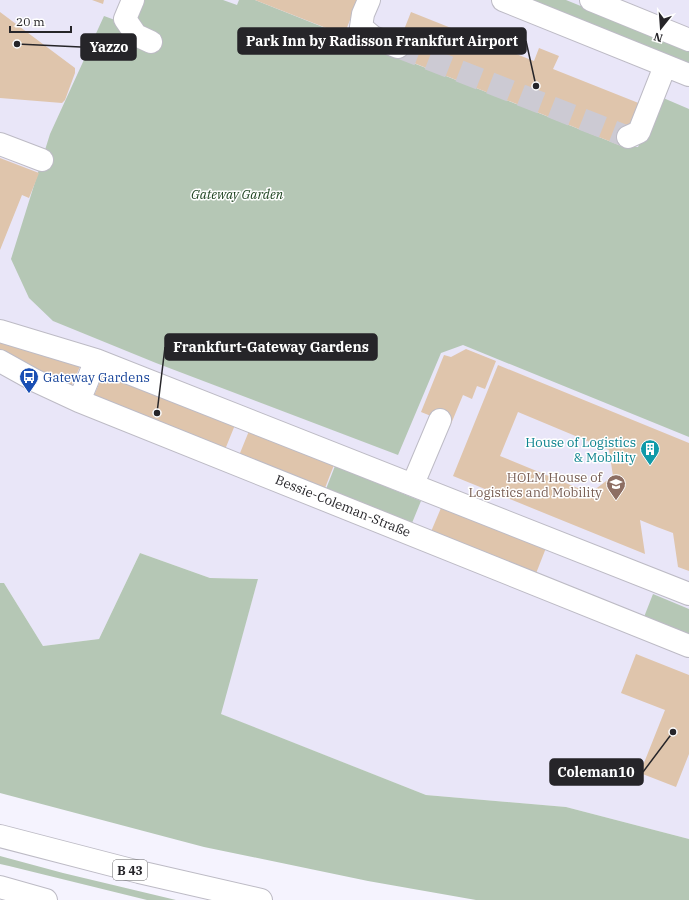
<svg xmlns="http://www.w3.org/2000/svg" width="689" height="900" font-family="'IBM Plex Serif',serif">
<rect width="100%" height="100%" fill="#f5f3fe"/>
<path fill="#e9e6f8" d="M0,0H689V839L566,807L426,795L220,714L258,579L210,578L140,553L99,639L43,646L4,583H0Z"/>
<path fill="#b5c7b5" d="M138,0H223L237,5L239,0H255L624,147H638L661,97L689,109V437L463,345L441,353L398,455L156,363L53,321L29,298L11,259L50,134L104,16L126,24Z
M524,0H566L689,50V67Z
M335,466L421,501L412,523L326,489Z
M140,553L210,578L258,579L221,714L426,795L566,807L689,839V900H476L368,881L204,847L0,793V583H4L43,646L99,639Z
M653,594L689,609V636L644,617Z
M0,856L63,873L176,900H147L9,866L0,864Z"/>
<path fill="#dfc5ac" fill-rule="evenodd" d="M92,0H104L103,4Z
M255,0H358L344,35Z
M0,12L75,68V73L65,100L62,103L0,98Z
M411,12L534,61L539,48L559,56L553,69L641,104L624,147L394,55Z
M0,158L39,173L29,198L22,195L0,250Z
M0,341L82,362L71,387L0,352Z
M466,349L496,361L485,389L477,386L472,399L463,395L451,424L421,412L444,355L451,357Z
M498,365L689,443V571L678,567L673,533L657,527L640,520L645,554L453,476ZM518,412L609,450L613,476L590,493L500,456Z
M104,372L235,425L224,452L93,398Z
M249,431L334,465L323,493L238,458Z
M441,508L546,548L535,576L430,534Z
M636,654L689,675V754L676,787L640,773L665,710L621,693Z"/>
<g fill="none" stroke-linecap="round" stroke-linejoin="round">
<path stroke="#cccad3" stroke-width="22" stroke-dasharray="22 11" stroke-linecap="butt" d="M398,47L628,137"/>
<defs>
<path id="minor" d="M133,0L125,19L136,35L151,42
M369,0L363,14L361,27L373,37L398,47
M503,0L689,75
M591,0L689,40
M628,137L639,132L665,66
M0,144L42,160
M0,331L96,360L689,594
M0,361L36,381L79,401L689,646
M79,401L96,360
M413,484L440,420"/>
<path id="highway" d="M0,836L139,872L261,900
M0,887L46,900"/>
</defs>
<use href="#minor" stroke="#bdbbc5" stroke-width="24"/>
<use href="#highway" stroke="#bdbbc5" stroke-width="24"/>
<use href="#minor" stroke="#fff" stroke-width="22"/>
<use href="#highway" stroke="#fff" stroke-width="22"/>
</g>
<defs>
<symbol id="bus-pin" viewBox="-11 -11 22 30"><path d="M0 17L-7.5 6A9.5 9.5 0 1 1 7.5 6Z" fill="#1a4fb4" stroke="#fff"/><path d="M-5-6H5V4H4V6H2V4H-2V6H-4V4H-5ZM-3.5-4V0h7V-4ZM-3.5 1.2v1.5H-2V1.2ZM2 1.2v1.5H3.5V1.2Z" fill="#fff"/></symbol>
<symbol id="building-pin" viewBox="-11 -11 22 30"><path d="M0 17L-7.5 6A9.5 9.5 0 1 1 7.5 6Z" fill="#0f9aa8" stroke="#fff"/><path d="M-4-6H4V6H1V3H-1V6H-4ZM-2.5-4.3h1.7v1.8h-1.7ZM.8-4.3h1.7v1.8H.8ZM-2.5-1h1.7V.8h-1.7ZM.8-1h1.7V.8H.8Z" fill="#fff"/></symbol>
<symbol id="university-pin" viewBox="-11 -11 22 30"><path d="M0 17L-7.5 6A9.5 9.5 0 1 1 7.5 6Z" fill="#8d6e63" stroke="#fff"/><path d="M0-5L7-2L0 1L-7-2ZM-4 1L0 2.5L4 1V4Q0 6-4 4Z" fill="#fff"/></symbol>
</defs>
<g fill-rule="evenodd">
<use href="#bus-pin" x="18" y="366" width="22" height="30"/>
<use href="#building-pin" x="639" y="438" width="22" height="30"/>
<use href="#university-pin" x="605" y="473" width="22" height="30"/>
</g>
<g text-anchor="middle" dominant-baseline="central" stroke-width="3" stroke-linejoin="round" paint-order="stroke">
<rect fill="#fff" stroke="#676669" stroke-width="1" x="113" y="860" width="34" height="20" rx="3"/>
<g font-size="12" font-weight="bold" fill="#262529">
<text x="130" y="870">B 43</text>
</g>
<g font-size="13" font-style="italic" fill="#173d19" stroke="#fff">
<text x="237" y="194">Gateway Garden</text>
</g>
<g font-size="13" fill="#164399" stroke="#fff" text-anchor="start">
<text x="43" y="377">Gateway Gardens</text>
</g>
<g font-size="13" fill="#0d838f" stroke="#fff" text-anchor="end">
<text x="636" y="442">House of Logistics<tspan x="636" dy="15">&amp; Mobility</tspan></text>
</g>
<g font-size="13" fill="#785e54" stroke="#fff" text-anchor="end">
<text x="602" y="477">HOLM House of<tspan x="602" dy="15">Logistics and Mobility</tspan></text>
</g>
<g font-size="13" fill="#262529" stroke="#fff">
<text transform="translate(343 506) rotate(22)">Bessie-Coleman-Straße</text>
</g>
</g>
<path fill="none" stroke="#262529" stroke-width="1.5" d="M536 86L526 41M17 44L81 47M157 413L165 347M673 732L643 772"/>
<g fill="#262529" stroke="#fff" stroke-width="1.5">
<circle cx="536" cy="86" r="4"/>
<circle cx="17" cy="44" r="4"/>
<circle cx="157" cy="413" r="4"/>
<circle cx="673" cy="732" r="4"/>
</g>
<g fill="#262529" stroke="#262529" stroke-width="1.5">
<rect x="238" y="28" width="288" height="26" rx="4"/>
<rect x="81" y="34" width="55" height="26" rx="4"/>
<rect x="165" y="334" width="212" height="26" rx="4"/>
<rect x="550" y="759" width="93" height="26" rx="4"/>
</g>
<g font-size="14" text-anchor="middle" font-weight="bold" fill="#fff">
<text x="382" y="46">Park Inn by Radisson Frankfurt Airport</text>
<text x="109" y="52">Yazzo</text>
<text x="271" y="352">Frankfurt-Gateway Gardens</text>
<text x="596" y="777">Coleman10</text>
</g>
<g transform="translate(661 28) rotate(197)" stroke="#ffffff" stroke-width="3" paint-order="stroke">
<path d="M0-3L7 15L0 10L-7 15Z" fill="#262529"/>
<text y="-6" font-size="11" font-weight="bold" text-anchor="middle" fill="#262529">N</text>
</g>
<path d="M10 26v6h61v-6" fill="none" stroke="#262529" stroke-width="2"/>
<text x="16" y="26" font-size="12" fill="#262529" stroke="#ffffff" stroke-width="3" paint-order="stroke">20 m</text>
</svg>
